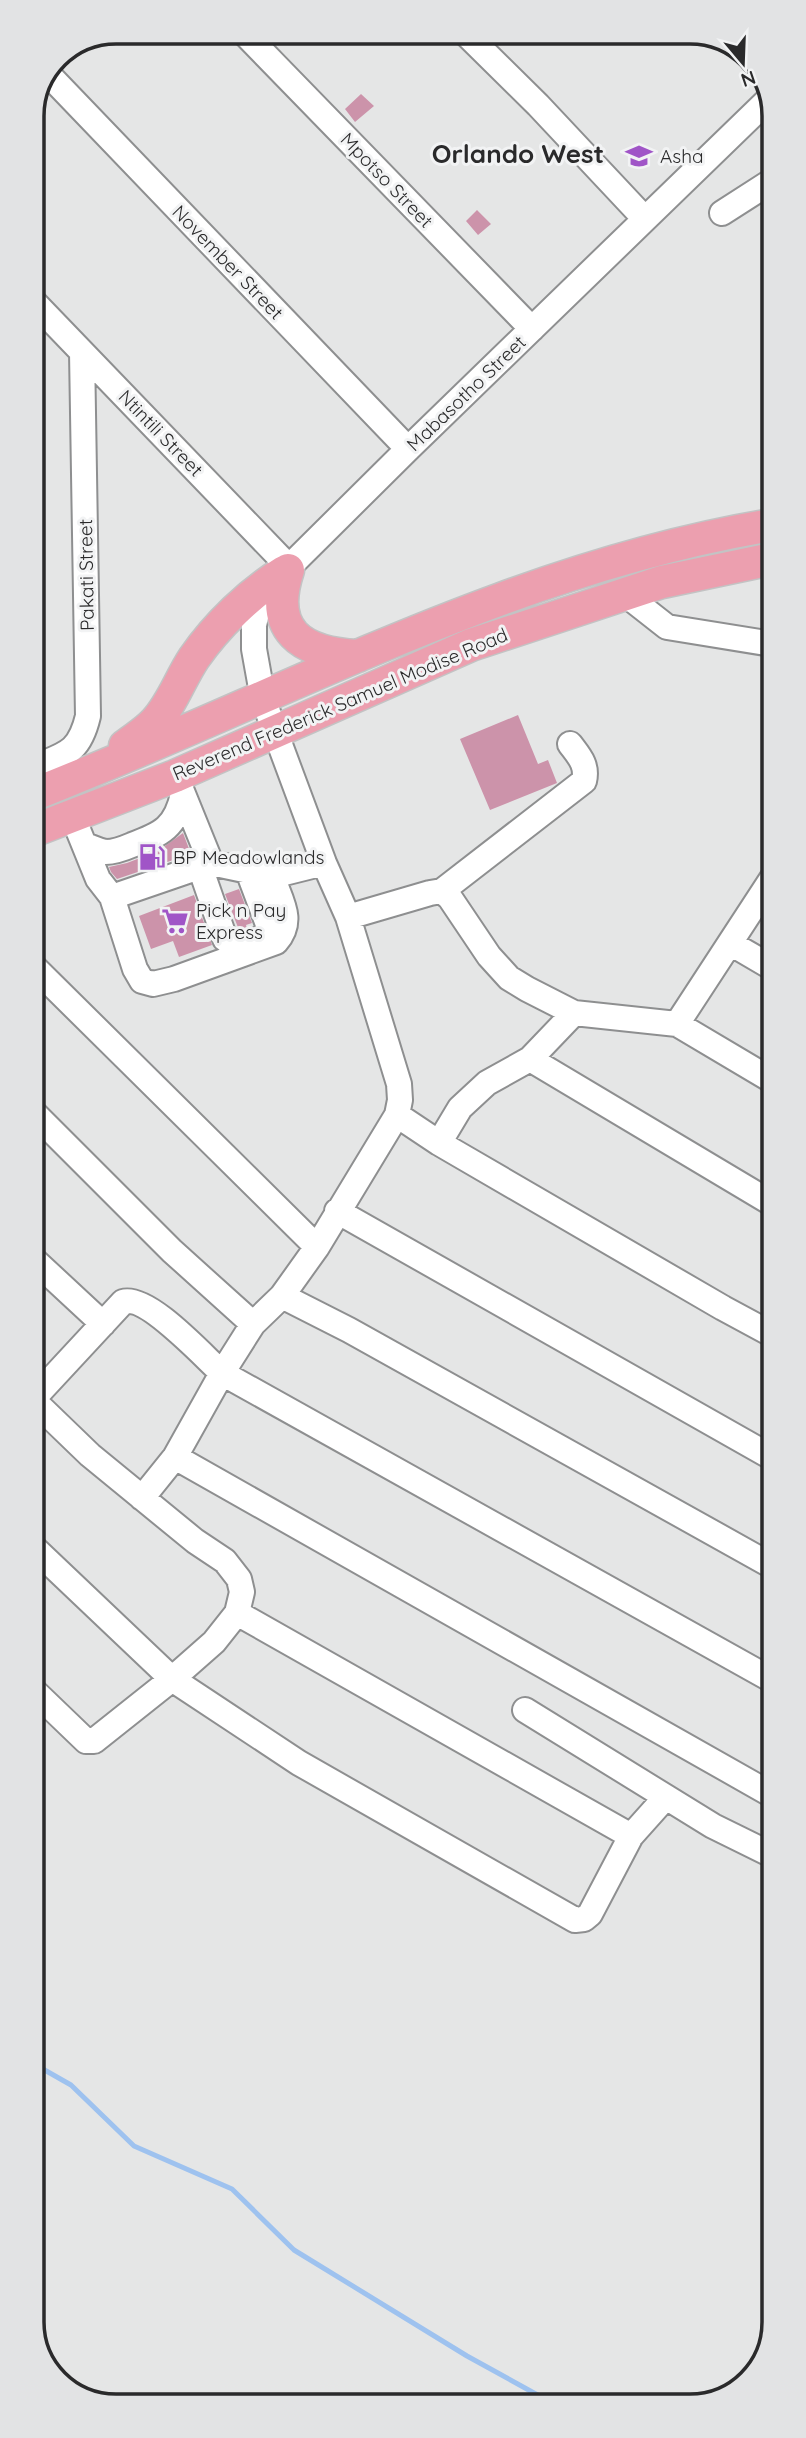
<svg xmlns="http://www.w3.org/2000/svg" width="806" height="2438" font-family="Quicksand,sans-serif">
<rect width="100%" height="100%" fill="#e5e6e6"/>
<g fill="none" stroke-linecap="round" stroke-linejoin="round">
<path stroke="#9ec2ef" stroke-width="5" d="M34,2064L71,2085L134,2146L232,2189L294,2250L467,2356L554,2404"/>
</g>
<path fill="#cc93aa" d="M361,94L374,106L355,122L345,109Z
M477,210L491,224L478,235L466,221Z
M518,715L538,764L548,760L557,783L490,810L460,739Z
M183,833L191,854L117,879L111,872L109,867L127,863L158,851Z
M239,889L252,923L246,925L247,928L239,930L225,894Z
M194,895L212,945L179,957L173,941L151,949L139,916Z"/>
<g fill="none" stroke-linecap="round" stroke-linejoin="round">
<defs>
<path id="minor" d="M243,32L532,329
M464,32L538,105L645,219
M48,74L408,449
M722,213L772,181
M32,300L289,567
M625,594L667,627L772,644
M32,768C65,754 79,754 88,716L82,352
M181,789L211,863
M72,815L98,879L112,897L211,863L272,876L324,863
M85,845C91,847 99,851 106,852C113,852 125,848 132,845C162,834 176,827 183,794
M200,867L225,939L236,945C250,943 264,941 269,927L248,871
M442,891L584,781C588,765 579,756 570,744
M112,897L135,969L142,981L153,984L174,979L276,942C295,920 281,902 272,876
M348,917L430,893L442,891L450,898L489,956L509,978L527,989L574,1013L677,1024L773,1081
M730,943L773,968
M33,966L317,1247
M677,1024L773,877
M530,1059L773,1204
M33,1112L172,1251L253,1324
M397,1115L439,1143L723,1308L773,1335
M439,1143L460,1108L487,1083L530,1059L574,1013
M337,1211L773,1458
M33,1259L103,1324
M282,1296L349,1330L774,1567
M33,1399L123,1302C147,1294 203,1356 222,1373L774,1681
M33,1400L90,1455L195,1541L225,1561L239,1579L242,1592L237,1613L214,1642L172,1679L94,1741H86L34,1691
M175,1457L774,1796
M142,1498L175,1457L222,1373L253,1324L282,1296L317,1247L397,1115L400,1100L399,1084L348,917L324,863L263,699L254,649V625L259,604L284,572L408,449L772,96
M33,1547L172,1679L299,1763L575,1920L584,1919L590,1914L631,1836L665,1798
M237,1613L631,1836
M525,1710L713,1826L774,1856"/>
<path id="major" d="M288,570C268,631 301,653 358,656
M125,746C135,738 146,732 155,722C172,704 180,679 194,658C217,625 250,593 284,572
M32,795C277,699 510,568 772,525
M33,831L175,776L471,645L662,582L772,559"/>
</defs>
<use href="#minor" stroke="#8e8f90" stroke-width="28"/>
<use href="#major" stroke="#c3c3c4" stroke-width="35"/>
<use href="#minor" stroke="#fff" stroke-width="24"/>
<use href="#major" stroke="#ec9faf" stroke-width="32"/>
</g>
<defs>
<symbol id="school-bare" viewBox="-9 -9 18 18"><path d="M0-5L7-2L0 1L-7-2ZM-4 1L0 2.5L4 1V4Q0 6-4 4Z" fill="#a055c7" stroke="#f2f3f4" stroke-width="2.5" paint-order="stroke"/></symbol>
<symbol id="fuel-bare" viewBox="-9 -9 18 18"><path d="M-5.5-6h7V0h2V4h1.3V-2.5L3-4.5l.8-.8L6-3V5H2.5V1h-1V6h-7ZM-4.2-4.7v3.2H.2V-4.7Z" fill="#a055c7" stroke="#f2f3f4" stroke-width="2.5" paint-order="stroke"/></symbol>
<symbol id="supermarket-bare" viewBox="-9 -9 18 18"><path d="M-6-5.5h2.5l.6 2H6L4.5 2H-2.5L-4.4-4H-6ZM-1.5 3.2a1.3 1.3 0 1 0 .1 0ZM3 3.2a1.3 1.3 0 1 0 .1 0Z" fill="#a055c7" stroke="#f2f3f4" stroke-width="2.5" paint-order="stroke"/></symbol>
</defs>
<g fill-rule="evenodd">
<use href="#school-bare" x="620" y="137" width="38" height="38"/>
<use href="#fuel-bare" x="133" y="838" width="38" height="38"/>
<use href="#supermarket-bare" x="156" y="902" width="38" height="38"/>
</g>
<g text-anchor="middle" dominant-baseline="central" stroke-width="6" stroke-linejoin="round" paint-order="stroke">
<g font-size="19" fill="#2a2a2b" stroke="#f2f3f4" text-anchor="start">
<text x="660" y="156">Asha</text>
<text x="173" y="857">BP Meadowlands</text>
<text x="196" y="910">Pick n Pay<tspan x="196" dy="22">Express</tspan></text>
</g>
<g font-size="19" fill="#2a2a2b" stroke="#f2f3f4">
<text transform="translate(387 180) rotate(46)">Mpotso Street</text>
<text transform="translate(228 262) rotate(46)">November Street</text>
<text transform="translate(466 393) rotate(-44)">Mabasotho Street</text>
<text transform="translate(161 433) rotate(46)">Ntintili Street</text>
<text transform="translate(86 575) rotate(-91)">Pakati Street</text>
<text transform="translate(340 704) rotate(-23)">Reverend Frederick Samuel Modise Road</text>
</g>
<g font-size="26" font-weight="bold" fill="#2a2a2b" stroke="#f2f3f4">
<text x="518" y="153">Orlando West</text>
</g>
</g>
<path d="M0 0H806V2438H0ZM116 44H690A72 72 0 0 1 762 116V2322A72 72 0 0 1 690 2394H116A72 72 0 0 1 44 2322V116A72 72 0 0 1 116 44Z" fill="#e2e3e4" fill-rule="evenodd"/>
<path fill="none" stroke="#2a2a2b" stroke-width="3.5" d="M116 44H690A72 72 0 0 1 762 116V2322A72 72 0 0 1 690 2394H116A72 72 0 0 1 44 2322V116A72 72 0 0 1 116 44Z"/>
<g transform="translate(743 63) rotate(161)" stroke="#f2f3f4" stroke-width="5" paint-order="stroke">
<path d="M0-5L12 26L0 18L-12 26Z" fill="#2a2a2b"/>
<text y="-10" font-size="19" font-weight="bold" text-anchor="middle" fill="#2a2a2b">N</text>
</g>
</svg>
